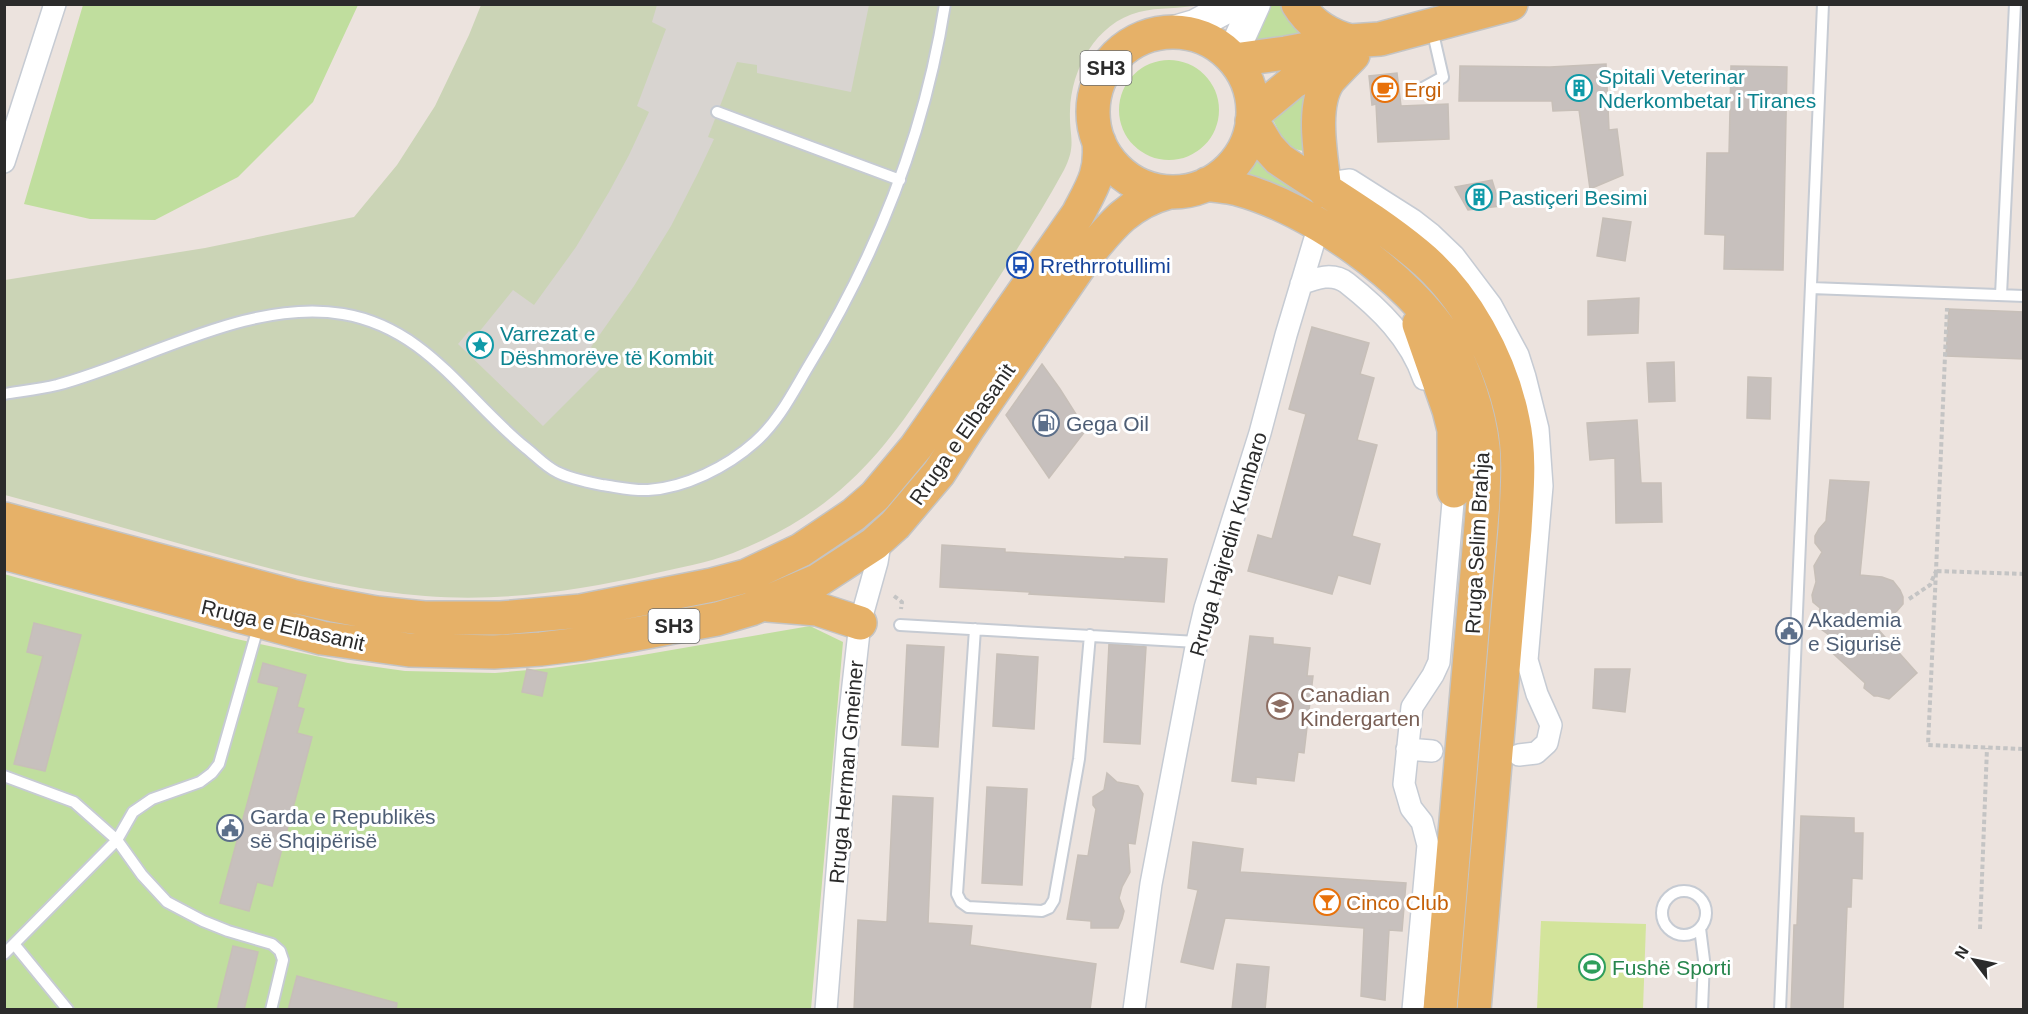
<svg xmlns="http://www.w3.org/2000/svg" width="2028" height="1014" font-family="Helvetica,sans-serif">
<rect width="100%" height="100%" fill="#ece3de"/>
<path fill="#c0de9e" d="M83,5V4L358,5L313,102L238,177L155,220L90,219L24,204Z
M1267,5H1289L1312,30L1254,47L1252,38Z
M1119 110a50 50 0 1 1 100 0a50 50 0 1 1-100 0Z
M1312,81L1304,151C1286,149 1281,135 1273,120Z
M1253,147L1407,263L1404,268L1290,191L1264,181L1234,175L1244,162Z
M4,574L232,638L348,663L405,671L495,673L552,668L631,657L810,626L843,642L811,1009H5Z"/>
<path fill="#cbd4b6" d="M481,5H1199C1180,9 1159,7 1139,12C1096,23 1071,69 1070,111C1069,137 1077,144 1064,170C1030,232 990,291 951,350C920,396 890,445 849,482C816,513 775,537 733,553C707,563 678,568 652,574C578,591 501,602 425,596C344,590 266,568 188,546C127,529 66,511 5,495V280L205,248L354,217L397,165L435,106L469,35Z"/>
<path fill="#d3e49b" d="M1541,921L1646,924L1643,1009H1537Z"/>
<path fill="#d8d4d0" d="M657,5H869L851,92L757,73V65L737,62L708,137L714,139L698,173L671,226L634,286L591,347L608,361L543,426L458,344L469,331L475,337L513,290L534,305L576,247L609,192L629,155L649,112L637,106L666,29L652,22Z"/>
<path fill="#c7c0bd" stroke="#c7bfb8" stroke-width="1.5" d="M1606,64L1609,130L1617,129L1623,175L1590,189L1579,110L1553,111L1552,101H1459L1460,66L1550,67Z
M1731,66L1787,67L1783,270L1724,269L1725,235L1705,234L1707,153H1729Z
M1397,73L1401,106L1448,104L1449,139L1378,142L1376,104L1372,105L1369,76Z
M1492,180L1500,206L1468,210L1455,187Z
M1603,218L1631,222L1625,261L1597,256Z
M1639,298L1638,333L1588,335V301Z
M1949,309L2024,312V359L1946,356Z
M1312,327L1369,343L1360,374L1374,378L1357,440L1377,445L1352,536L1380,544L1370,584L1338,575L1332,594L1248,571L1258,535L1272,539L1306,414L1289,409Z
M1674,362L1675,401L1649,402L1647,363Z
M1042,364L1060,389L1086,430L1049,478L1006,415Z
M1748,377L1771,378L1770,419L1747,418Z
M1637,420L1641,483H1661L1662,522L1616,523L1615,458L1590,460L1587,423Z
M1830,480L1869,482L1860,575L1882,577L1893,581L1900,590L1903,597V604L1897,611L1876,627L1917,673L1889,699L1878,696H1874L1864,688L1865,683L1826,647L1829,635L1818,627L1820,608L1813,602L1812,595L1816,582L1814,566L1822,552L1815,543V536L1819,529L1826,521Z
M942,545L1005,549V552L1125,559V557L1167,559L1164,602L1029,594L1030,592L940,587Z
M34,623L81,635L45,771L14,764L43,656L27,652Z
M1250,636L1273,638V644L1310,648L1307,676H1313L1304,753L1298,752L1294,781L1256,777V784L1232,781Z
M1109,644L1146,647L1140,744L1104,742Z
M907,645L944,647L938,747L902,745Z
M997,654L1038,657L1034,729L993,726Z
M263,663L306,675L297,707L304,709L297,733L312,737L272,886L257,882L249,911L220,903L279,687L258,682Z
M527,669L547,673L542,696L522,692Z
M1595,669H1630L1625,712L1593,708Z
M1107,773L1117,782L1138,786L1143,794L1135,844L1128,843L1130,872L1122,887L1119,898L1124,911L1122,919L1118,928H1091V921L1067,919L1078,855L1088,856L1096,809L1093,805V797L1104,790Z
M987,787L1027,789L1022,885L982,883Z
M893,796L933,798L928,923L972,926L970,945L1096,964L1090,1010H854L858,920L887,922Z
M1801,816L1854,818V833H1863L1862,879L1852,878L1851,907H1847L1843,1010H1791L1794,925H1797Z
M1193,842L1243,849L1240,872L1406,883L1402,931L1389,930L1385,1000L1361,996L1364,928L1225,918L1213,969L1181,962L1198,890L1188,888Z
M233,946L258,952L244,1010H217Z
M1237,964L1269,967L1265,1010H1232Z
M297,976L397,1003L396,1010H288Z"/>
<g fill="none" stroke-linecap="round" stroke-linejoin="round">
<defs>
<path id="service" d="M1414,93L1443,77L1432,29
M717,112L900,180
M1811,288L2024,296
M2001,295L2015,4
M4,394C22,391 40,389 57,385C145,362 249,298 343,314C427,328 465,399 526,448C536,456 546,467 557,472C571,479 587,482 602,485C617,487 633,491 648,490C685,488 727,467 755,442C778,422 792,394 808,367C876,256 925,133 945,4
M900,625L1197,642
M975,629L957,894L961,902L968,907L1042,911L1049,908L1054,900L1079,759L1090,635
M4,776L74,802L117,840L142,875L167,902L203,921L228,931L272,944L280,951L283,960L271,1010
M1662 913a22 22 0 1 1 44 0a22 22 0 1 1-44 0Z
M1700,928L1704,960L1702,1010
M14,944L68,1010
M4,954L117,840L133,812L152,799L200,782L212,773L219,764L259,624
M1780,1010L1823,4"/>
<path id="minor" d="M4,162L55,4
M1325,191L1335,182L1350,180L1413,220L1431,234L1454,256L1491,305L1518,355L1525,377L1538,429L1542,486L1527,660L1537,694L1551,725L1547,743L1536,753L1519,755
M1301,284C1316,278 1333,272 1347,283C1380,309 1410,338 1424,379
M1407,749L1432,751
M826,1010L849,721L860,623L877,562L881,538
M1134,1010L1151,884L1197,642L1205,608L1260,433L1286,335L1319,225
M1413,1010L1428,845L1422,822L1411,808L1404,784L1412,707L1433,675L1439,662L1454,491L1451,478"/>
<path id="secondary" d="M1171,32L1195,25L1234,4
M1231,57L1255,4"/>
<path id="primary" d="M1298,4C1310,24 1328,35 1350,41
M1093 112a80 80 0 1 1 160 0a80 80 0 1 1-160 0Z
M1234,60L1286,53L1350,41L1380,39L1511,4
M1253,115L1293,82L1319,68L1353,55
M1252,121L1268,147L1279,159C1324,190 1375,219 1417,254C1465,293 1501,360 1513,420C1521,456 1517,493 1515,529L1474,1010
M1207,184C1217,186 1228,186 1238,189C1310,208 1411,279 1449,343C1466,374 1479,412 1483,447C1485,465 1483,484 1483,502L1440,1010
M1325,191C1322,160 1310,107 1329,80C1336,72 1344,64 1352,56
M1419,324L1449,410L1454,430V491
M4,519L292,596L333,605L376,613L424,618H501L581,611L712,585L746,576L801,550L853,515L875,496L916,447L1078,214C1092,187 1102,173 1099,142
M4,553L322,638L409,650L494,652L541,649L582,644L717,619L751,609L817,581L874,544L895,525L939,473L968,428L1085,258C1110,227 1128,203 1169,192
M768,605L817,609L860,623"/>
</defs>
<use href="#service" stroke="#c6cbd3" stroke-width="14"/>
<use href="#minor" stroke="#c6cbd3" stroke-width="24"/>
<use href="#secondary" stroke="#c6cbd3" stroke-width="33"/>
<use href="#primary" stroke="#c4c4c4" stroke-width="36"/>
<path stroke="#c4c4c4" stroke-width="4" stroke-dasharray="4.5 3" stroke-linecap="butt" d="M2024,574L1936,571L1928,745L2024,749
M894,596L902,602L901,609
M1909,599L1930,585L1936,571L1947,308
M1980,929L1987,748"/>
<use href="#service" stroke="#fff" stroke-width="10"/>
<use href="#minor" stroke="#fff" stroke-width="21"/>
<use href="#secondary" stroke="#fff" stroke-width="30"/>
<use href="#primary" stroke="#e6b168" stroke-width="33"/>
</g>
<defs>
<symbol id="building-ring" viewBox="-11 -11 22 22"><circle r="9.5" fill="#fff" stroke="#0f9aa8" stroke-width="1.5"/><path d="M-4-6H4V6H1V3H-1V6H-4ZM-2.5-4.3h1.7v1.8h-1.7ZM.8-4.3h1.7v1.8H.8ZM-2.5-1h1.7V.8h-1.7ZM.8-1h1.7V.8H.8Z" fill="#0f9aa8"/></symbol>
<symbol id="cafe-ring" viewBox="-11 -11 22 22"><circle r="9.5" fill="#fff" stroke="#e8710a" stroke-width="1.5"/><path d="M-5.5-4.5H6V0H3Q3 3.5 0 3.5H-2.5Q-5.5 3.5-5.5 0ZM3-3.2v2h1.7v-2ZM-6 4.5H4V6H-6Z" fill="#e8710a"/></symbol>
<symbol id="bus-ring" viewBox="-11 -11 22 22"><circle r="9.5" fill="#fff" stroke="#1a4fb4" stroke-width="1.5"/><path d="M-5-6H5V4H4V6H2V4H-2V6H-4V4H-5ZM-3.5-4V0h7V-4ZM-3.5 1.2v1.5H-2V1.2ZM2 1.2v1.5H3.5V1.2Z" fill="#1a4fb4"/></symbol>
<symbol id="sight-ring" viewBox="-11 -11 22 22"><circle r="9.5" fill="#fff" stroke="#0f9aa8" stroke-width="1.5"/><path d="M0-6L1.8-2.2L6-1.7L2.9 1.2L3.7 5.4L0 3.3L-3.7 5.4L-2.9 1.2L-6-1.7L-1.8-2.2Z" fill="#0f9aa8"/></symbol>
<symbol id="fuel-ring" viewBox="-11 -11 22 22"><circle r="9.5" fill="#fff" stroke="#5c6f8a" stroke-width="1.5"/><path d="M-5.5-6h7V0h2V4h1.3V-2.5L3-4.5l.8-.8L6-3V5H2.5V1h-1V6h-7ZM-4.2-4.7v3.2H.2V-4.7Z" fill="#5c6f8a"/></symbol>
<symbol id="civic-ring" viewBox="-11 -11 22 22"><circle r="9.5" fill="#fff" stroke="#5c6f8a" stroke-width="1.5"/><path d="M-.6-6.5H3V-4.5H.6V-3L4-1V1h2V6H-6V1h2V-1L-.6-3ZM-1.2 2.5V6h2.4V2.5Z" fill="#5c6f8a"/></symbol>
<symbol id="school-ring" viewBox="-11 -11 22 22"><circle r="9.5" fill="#fff" stroke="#8d6e63" stroke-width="1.5"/><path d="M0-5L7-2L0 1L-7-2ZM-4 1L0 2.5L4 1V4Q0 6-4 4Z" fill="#8d6e63"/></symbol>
<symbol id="bar-ring" viewBox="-11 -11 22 22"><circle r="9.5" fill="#fff" stroke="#e8710a" stroke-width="1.5"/><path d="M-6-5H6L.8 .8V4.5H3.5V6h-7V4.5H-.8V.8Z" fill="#e8710a"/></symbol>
<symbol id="stadium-ring" viewBox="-11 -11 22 22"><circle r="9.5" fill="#fff" stroke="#2e9e5b" stroke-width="1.5"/><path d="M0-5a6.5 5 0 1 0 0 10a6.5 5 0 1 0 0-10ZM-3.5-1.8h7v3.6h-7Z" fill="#2e9e5b"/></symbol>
</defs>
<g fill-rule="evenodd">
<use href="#building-ring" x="1564" y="73" width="30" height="30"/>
<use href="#cafe-ring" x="1370" y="74" width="30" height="30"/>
<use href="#building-ring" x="1464" y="182" width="30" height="30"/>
<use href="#bus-ring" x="1005" y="250" width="30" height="30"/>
<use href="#sight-ring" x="465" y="330" width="30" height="30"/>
<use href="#fuel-ring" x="1031" y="408" width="30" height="30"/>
<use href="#civic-ring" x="1774" y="616" width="30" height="30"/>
<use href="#school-ring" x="1265" y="691" width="30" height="30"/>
<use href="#civic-ring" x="215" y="813" width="30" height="30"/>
<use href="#bar-ring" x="1312" y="887" width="30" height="30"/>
<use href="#stadium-ring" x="1577" y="952" width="30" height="30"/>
</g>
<g text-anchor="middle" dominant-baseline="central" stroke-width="6" stroke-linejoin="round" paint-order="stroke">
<g fill="#fff" stroke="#6b6b6b" stroke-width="1.5">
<rect x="1080.5" y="51" width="51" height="34" rx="4.5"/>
<rect x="648.5" y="609" width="51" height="34" rx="4.5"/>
</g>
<g font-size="20" font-weight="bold" fill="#2b2b2b">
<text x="1106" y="68">SH3</text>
<text x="674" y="626">SH3</text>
</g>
<g font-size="21" fill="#0d838f" stroke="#fff" text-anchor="start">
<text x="1598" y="76">Spitali Veterinar<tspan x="1598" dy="24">Nderkombetar i Tiranes</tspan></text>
<text x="1498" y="197">Pastiçeri Besimi</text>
<text x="500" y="333">Varrezat e<tspan x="500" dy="24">Dëshmorëve të Kombit</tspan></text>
</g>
<g font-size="21" fill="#c56008" stroke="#fff" text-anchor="start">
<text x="1404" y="89">Ergi</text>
<text x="1346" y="902">Cinco Club</text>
</g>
<g font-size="21" fill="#164399" stroke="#fff" text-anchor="start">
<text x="1040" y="265">Rrethrrotullimi</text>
</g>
<g font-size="21" fill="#4e5e75" stroke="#fff" text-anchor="start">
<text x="1066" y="423">Gega Oil</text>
<text x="1808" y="619">Akademia<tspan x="1808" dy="24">e Sigurisë</tspan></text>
<text x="250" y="816">Garda e Republikës<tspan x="250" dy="24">së Shqipërisë</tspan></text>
</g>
<g font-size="21" fill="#2b2b2b" stroke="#fff">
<text transform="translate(962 434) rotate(-55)">Rruga e Elbasanit</text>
<text transform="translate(1477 543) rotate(-87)">Rruga Selim Brahja</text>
<text transform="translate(1228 544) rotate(-74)">Rruga Hajredin Kumbaro</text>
<text transform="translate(283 625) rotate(13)">Rruga e Elbasanit</text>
<text transform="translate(846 772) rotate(-85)">Rruga Herman Gmeiner</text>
</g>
<g font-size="21" fill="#785e54" stroke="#fff" text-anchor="start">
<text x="1300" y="694">Canadian<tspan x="1300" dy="24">Kindergarten</tspan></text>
</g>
<g font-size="21" fill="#27864d" stroke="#fff" text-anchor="start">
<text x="1612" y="967">Fushë Sporti</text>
</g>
</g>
<rect width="2028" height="1014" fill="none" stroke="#2b2b2b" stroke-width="12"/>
<g transform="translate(1974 960) rotate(302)" stroke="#ffffff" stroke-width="4.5" paint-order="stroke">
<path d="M0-4.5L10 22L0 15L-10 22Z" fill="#2b2b2b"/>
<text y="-9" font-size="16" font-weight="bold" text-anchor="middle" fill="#2b2b2b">N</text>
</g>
</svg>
